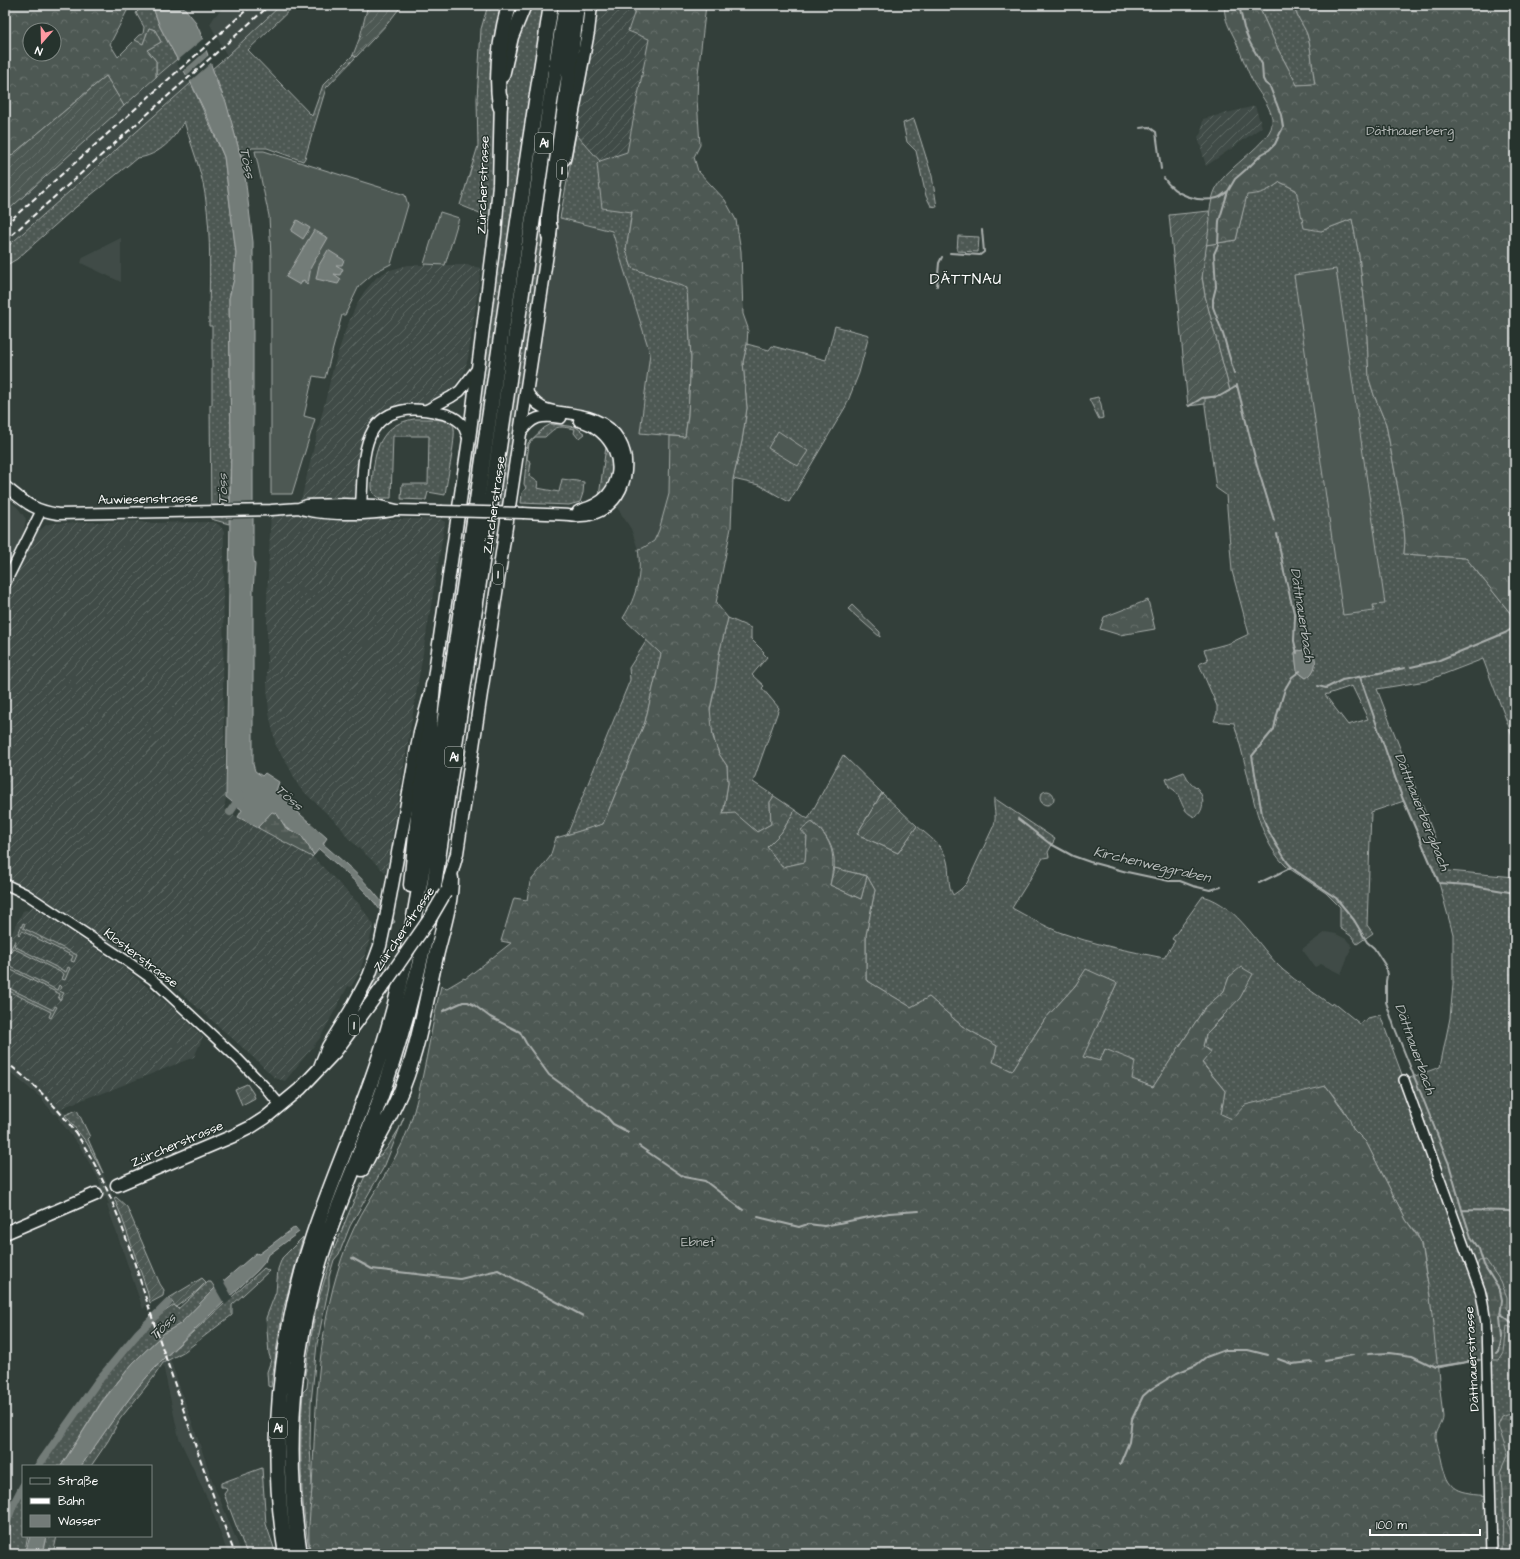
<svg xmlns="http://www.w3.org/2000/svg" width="1520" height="1559" font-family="'Architects Daughter',sans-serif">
<defs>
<pattern id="industrial-furrows" width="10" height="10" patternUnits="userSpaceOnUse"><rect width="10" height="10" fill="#404c47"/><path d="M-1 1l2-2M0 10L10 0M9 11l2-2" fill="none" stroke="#5d6763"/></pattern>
<pattern id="grass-dots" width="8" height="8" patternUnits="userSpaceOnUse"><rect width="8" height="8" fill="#4d5853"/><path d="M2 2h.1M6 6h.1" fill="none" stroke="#68716d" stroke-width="1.8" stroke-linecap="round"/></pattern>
<pattern id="forest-crowns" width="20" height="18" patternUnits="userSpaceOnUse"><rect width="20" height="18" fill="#4d5853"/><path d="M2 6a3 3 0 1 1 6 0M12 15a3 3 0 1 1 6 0" fill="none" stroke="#68716d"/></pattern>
<pattern id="wetland-marsh" width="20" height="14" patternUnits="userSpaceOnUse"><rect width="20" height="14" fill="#4d5853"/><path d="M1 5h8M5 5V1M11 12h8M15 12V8" fill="none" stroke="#68716d"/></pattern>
<pattern id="garden-furrows" width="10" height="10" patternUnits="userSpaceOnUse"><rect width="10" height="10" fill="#4d5853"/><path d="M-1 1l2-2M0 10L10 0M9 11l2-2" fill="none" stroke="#68716d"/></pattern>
</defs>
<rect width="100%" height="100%" fill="#333f3a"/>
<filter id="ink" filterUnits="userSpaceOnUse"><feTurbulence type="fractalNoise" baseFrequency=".025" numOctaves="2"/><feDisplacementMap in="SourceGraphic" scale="8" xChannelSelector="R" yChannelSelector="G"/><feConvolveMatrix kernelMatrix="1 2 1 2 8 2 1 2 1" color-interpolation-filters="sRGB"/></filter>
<g filter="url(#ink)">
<path fill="#404c47" d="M226,5H281L227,56L210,24L215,16Z
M177,59L191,83L5,249V213Z
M554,217L612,231L650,353L640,432L670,436L669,494L657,538L651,543L643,548L638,549L631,529L613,501L623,448L563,412L523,409Z
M121,238V282L81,263L83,257Z
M5,497L18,508L26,519L23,534L5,570Z
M1326,932L1336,934L1346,939L1352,946L1341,974L1321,964L1315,967L1302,949Z
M5,1054L31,1074L44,1087L61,1108L87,1143L98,1162L121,1215L129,1212L150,1286L147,1293L149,1302L143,1309L107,1205L109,1204L97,1176L80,1147L58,1118L59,1117L56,1114H54L40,1097L5,1068Z
M168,1359H170L216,1491L219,1497L242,1554H228L209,1502L179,1438L163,1365Z"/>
<path fill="url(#industrial-furrows)" d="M596,5H637L628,31L649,39L627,153L600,161L570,128Z
M1255,106L1262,127L1206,166L1198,137L1201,133L1203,119Z
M408,265H467L481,268L468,358L464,372L454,386L439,401L427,410H403L373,431L361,504L376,514L375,519H440L445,522L386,873L348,838L340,826L299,787L289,767L276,746L269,713L267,685V600L271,510L299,508L333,369L345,331L356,306L364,292L377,277L387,271Z
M139,521L145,523L214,522L219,525L224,531L223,693L226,797L224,809L247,823L314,858L359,904L374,925L360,971L351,987L348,986L320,1038L285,1081L275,1078L242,1047L154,969L155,966L148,962L146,965L141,963L142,960L120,949L30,889L5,878V597L37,533L46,525L53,523Z
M32,906L123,967L174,1009L203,1037L194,1057L98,1095L97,1094L61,1108L44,1087L31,1074L5,1054V947L23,911L26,910L28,911Z"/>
<path fill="url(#grass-dots)" stroke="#a6aca9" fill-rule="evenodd" d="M139,5H152L160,27L177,59L156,77V61L147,50L161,42L155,30L149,28L143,44L134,40L139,35L143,34L144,27L136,13L138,11L137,7Z
M281,5H295L248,50L312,116L323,85L353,55L356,57L326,88L305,158L303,161L267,148H252L241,156C232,126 225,96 212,69L227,56Z
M488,5H596L561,172L508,512L461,491L497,220L460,205L478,146L477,99L481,29Z
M1258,5H1294C1295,15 1303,24 1307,34C1312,50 1312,68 1315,84L1297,85L1278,49Z
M191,83L224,157L236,253L234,279L229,299L231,442L229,524L211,519L210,405H212V326H209C209,282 212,238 205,194C201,169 191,145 184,121C175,138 159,156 137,158L71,211L17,259L5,266V249Z
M914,119L932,176L937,207L931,206L926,196L916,151L907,142L903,123Z
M576,134L600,161L597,164L632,211L626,250L632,268L687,287L691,358L688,415L685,437L640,433L650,353L612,231L560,218Z
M1280,182L1296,190L1321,231L1352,219L1359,255L1366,315L1369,379L1374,395L1386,424L1403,516L1405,541L1404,554L1466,558L1515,619V743L1483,659L1426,681L1377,689L1448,871L1515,877V1467L1513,1470L1512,1504L1515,1507V1520L1512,1518L1508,1554H1492L1486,1359L1437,1368L1430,1297L1421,1243L1417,1234L1406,1220L1366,1142L1353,1129L1349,1119L1343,1108L1326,1086L1232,1120L1221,1114L1225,1091L1202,1062L1210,1053L1203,1046L1206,1034L1222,1018L1229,977L1224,991L1204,1009L1153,1087L1132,1079L1105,1049L1100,1061L1082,1057L1117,983L1086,970L1075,986L1045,1019L1012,1071L993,1062L997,1046L962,1026L929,997L911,1007L866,980V935L875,890L867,876L834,868C836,849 826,833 812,822L807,837L805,862L782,867L767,847L781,833L795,810L808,819L843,755L882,793L857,834L898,853L917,826C928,836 944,846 947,861C950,872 947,885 953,895L960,890L967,883L994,825C997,816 993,807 994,798L1055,839L1048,852L1049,857L1043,858L1012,908C1028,917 1043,925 1059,932C1093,944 1129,951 1164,958L1175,941L1172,939L1203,896C1239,906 1257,946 1283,970C1298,983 1315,993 1331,1005L1333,1002L1360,1024L1368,1018L1380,1015L1404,1080L1440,1067L1450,1018L1453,985V934L1439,883L1404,801L1371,812L1367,925L1373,933L1357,944L1351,936L1340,928V907L1326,893L1287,867C1262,844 1256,809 1248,777C1244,759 1239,741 1234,723L1214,721L1217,713V706L1199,664L1208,660L1204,650L1230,643L1249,634L1232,571L1226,495L1216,488L1204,398L1217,397L1230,391L1205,296L1202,276L1206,245L1236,240L1247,194C1262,194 1268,191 1280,182ZM1303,650L1313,653C1317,662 1315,673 1306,678C1294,672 1297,664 1295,652ZM1352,686L1368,719L1348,725L1325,695Z
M958,236L979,237L978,252L957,251Z
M835,326L869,335L859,373L846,406L789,502L759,485L733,479L742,441L747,408L743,362L747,344L769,350L772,346L826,360Z
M1098,397L1101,404L1103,418L1099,419L1089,399Z
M414,419C423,419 448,418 453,425C458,431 446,484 445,495L428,492L426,500L401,499L402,484H428L429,436H393L391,498C385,498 377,499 374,494C370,488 373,478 373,472C376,444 384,424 414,419Z
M551,424L576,427L585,434L581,437L578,438L574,433L575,429C557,426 558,425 545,437H535L529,444L527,459L531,462L529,476L538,482L537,488L559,492L562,479L584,482L583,493L580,502L569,505L521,503L522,493L526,488L524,484L528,443L544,428Z
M606,447C617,463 612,482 599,496Z
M852,605L880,632V637L848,609Z
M728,618L751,628V639L764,652L763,653L767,657L752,675L764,686L762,688L779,708L753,782L774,796L770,803L771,824L757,832L735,814H723L728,783L727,766L719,754L716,746L711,727L710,711L716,682L718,658Z
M647,640L661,654L645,722L603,824L567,835L630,680L629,668Z
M1184,772C1186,775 1188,780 1191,783C1193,785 1195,786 1196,787C1205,796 1205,809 1196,817C1178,812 1184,793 1169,787L1166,779Z
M1040 798a7 7 0 1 1 14 0a7 7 0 1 1-14 0Z
M23,923L25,924L23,928L77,955L74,962L71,961L73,956L22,931L19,935L18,934Z
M15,941H16L14,946L66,972L68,967L70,968L65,980L62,979L64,974L13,948L10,953L9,952Z
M383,950L387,968L382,979L335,1044Z
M5,959L7,960L5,964L57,990L59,985L61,987L59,991L64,993L60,1000L58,999L60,994L5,967Z
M5,986L53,1010L55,1006L57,1007L51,1018L49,1017L51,1012L5,989Z
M77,1110L90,1137L88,1139L103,1173L87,1143L65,1115Z
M404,1117L385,1165L350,1226L339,1254L334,1260L329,1277V1286L317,1344L311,1403L310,1444L312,1488L309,1549C300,1495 299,1447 303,1392L307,1388L308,1379L305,1375L316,1308L333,1252L350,1210L372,1160L381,1155L387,1148L399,1129Z
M303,1237L283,1310L277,1345L271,1387L268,1386L267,1372L271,1360L269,1354L266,1318L276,1292L278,1269L282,1258Z
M264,1268L269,1271L232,1305V1315L185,1351L163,1363L153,1378L120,1419L108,1441L91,1466H81L111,1423L138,1387L162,1360Z
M208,1282H211L215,1288L180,1324L164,1333L133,1363L102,1401L61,1466H41L99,1381L151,1321L174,1305L178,1309Z
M262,1468L266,1524L276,1554H247L224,1494L227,1490L225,1487H221V1483Z
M23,1492V1536H28L24,1554H5C5,1531 11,1511 23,1492Z
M46,1536H57L53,1554H42Z"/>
<path fill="url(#forest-crowns)" stroke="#a6aca9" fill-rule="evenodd" d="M5,5H130L110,44L118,57L135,40L143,44L149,28L155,30L161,42L147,50L156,61V77L124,106L106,76L5,161ZM30,30H54V54H30Z
M637,5H706L698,74L697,99L700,145L694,157L698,171L725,200L736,220L741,251L743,314L748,328L747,344L743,362L747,408L742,441L733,479L731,528L716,603L728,618L719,654L716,682L710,709L713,737L719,754L727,766L728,783L723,814L735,813L757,832L771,824L770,802L774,796L795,810L781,833L767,847L782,867L805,862L807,837L801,830L812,822C834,841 836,857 830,885L861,899L867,876L875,890L866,935V980L911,1007L929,997L962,1026L997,1046L993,1062L1012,1071L1045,1019L1075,986L1086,969L1117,983L1083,1057L1100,1061L1105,1049L1135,1061L1132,1079L1153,1087L1204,1009L1224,991L1229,977L1241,967L1253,974L1240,998L1206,1034L1203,1046L1211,1052L1202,1063L1225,1091L1221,1114L1232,1119L1245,1105L1326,1086L1349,1118L1353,1129L1366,1142L1406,1220L1420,1240L1430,1297L1443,1417C1443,1424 1436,1430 1436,1437C1436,1440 1440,1454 1441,1458C1448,1494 1457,1492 1491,1495L1492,1554H311C306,1538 311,1506 312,1488C316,1406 317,1321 347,1244C363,1203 394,1169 409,1127C424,1082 430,1033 441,986L447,988L464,978L465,979L511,943L501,941L514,898L527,900L530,882L550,857L556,838L603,824L645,722L661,654L623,618C637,596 642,574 638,549L643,548L654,541L659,530L669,494L670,436L685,437L688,415L691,358L687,288L632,268L626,250L632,212L602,208L597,164L600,161L627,152L649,39L628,31Z
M1225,5H1258L1278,49L1297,85L1315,84C1312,68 1312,50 1307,34C1303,24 1295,15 1294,5H1515V619L1466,558L1404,554L1405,541L1403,516L1386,424L1374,395L1369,379L1366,315L1359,255L1352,219L1321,231L1304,228L1296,190L1280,182C1268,191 1262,194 1247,195L1236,240L1206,245C1209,225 1208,203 1217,186C1228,167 1269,143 1272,125C1274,110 1261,96 1254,84C1247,70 1241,54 1235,39C1231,31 1226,23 1225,14C1224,11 1225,8 1225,5Z
M1148,600L1155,629L1120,635L1100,629L1104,617Z"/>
<path fill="url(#wetland-marsh)" stroke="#a6aca9" d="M272,811L277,814L286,828L301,835L310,848V851L314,855L312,857L260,829L258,827Z
M1486,1260L1501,1282L1507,1297V1308L1515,1318V1329L1507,1326L1504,1352L1499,1360H1492L1490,1318L1487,1294L1477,1266L1479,1261Z
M1515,1411V1467L1512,1474L1510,1495L1511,1501L1515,1507V1520L1509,1518L1506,1521C1513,1537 1520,1537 1508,1554H1502L1503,1507L1501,1472L1508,1456L1498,1425L1502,1416Z"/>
<path fill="url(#garden-furrows)" stroke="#a6aca9" d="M368,5H402L388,23L356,57L353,55L360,37Z
M106,76L124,106L5,213V161Z
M1209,211L1210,220L1202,278L1205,296L1230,391L1217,397L1205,398V404L1188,406L1169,215Z
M882,793L917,826L898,853L857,834Z
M834,868L867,876L861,899L830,885Z
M247,1084L253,1093L255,1098L242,1105L235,1089Z
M116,1197L127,1207L160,1284L164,1290L163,1296L150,1303L147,1290L121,1215L114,1198Z
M202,1278L206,1282L197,1291L176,1307L169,1298Z"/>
<path fill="#4d5853" stroke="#a6aca9" d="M255,151H264L405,195L408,205L391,264L375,272L359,286L345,315H342L325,378L313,376L304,416L315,419L292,494H271V257L269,216Z
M440,212L459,218L445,265L424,264Z
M1336,269L1385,604L1373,605L1374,611L1343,615L1294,275Z
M778,431L808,451L798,466L768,448Z"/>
<path fill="#737b78" stroke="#abb0ae" d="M152,5H182L195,21L200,32L219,88L226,102L244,168L253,242V556L255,565L253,590V764L255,771L262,776L265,773L279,782L276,791L291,803L292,807L327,838L323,844C351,868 376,889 395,922L390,925C372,894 345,872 319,849L314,855L301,835L286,828L277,814L272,812L258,827L260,829L238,817L242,810L226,797L231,442L229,298L234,279L236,253L224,157L207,116L191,83L177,59L160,27Z
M297,220L310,228L303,239L291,231Z
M314,230L328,238L311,267L308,284L305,283V281L303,280L300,285L286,277Z
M328,250L344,260L342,265H336L343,269L340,275L334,274L341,279L338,284L316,279L319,265Z
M1306,650L1313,653C1318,662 1315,673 1306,678L1297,671L1295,653L1296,651Z
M295,1227L299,1232L267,1256L265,1262L257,1271L162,1360L138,1387L111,1423L81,1466H61L102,1402L133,1363L164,1333L180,1324L214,1289L256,1253L259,1254Z
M30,1536H46L42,1554H25Z"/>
<path fill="#333f3a" d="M204,38L208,49L182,72L176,62Z
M209,55L212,62L188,83L185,77Z
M255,502V518L227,519L228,503Z
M222,1279L233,1298L225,1305L214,1286Z"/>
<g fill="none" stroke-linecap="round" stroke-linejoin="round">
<path stroke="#abb0ae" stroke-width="2" d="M1140,128L1149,127L1156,132L1161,169
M1164,178C1174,195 1198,203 1217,198C1221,197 1225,193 1228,191
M950,253L980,255L984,252L982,230
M937,286L939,263L942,257
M1234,373L1223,334L1213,307V299L1216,287L1214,254L1218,245L1219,221L1228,191L1235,179L1250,166L1262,154L1269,150L1275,144L1283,127L1281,115L1270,87L1265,83L1263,79L1262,64L1250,43L1244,28L1239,5
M1237,385L1257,466L1274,520
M1189,406L1202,398L1220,396L1237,386
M1277,534L1284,572L1295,617L1294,641L1297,653
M1411,667L1437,661L1505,633L1513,628
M1300,671L1292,677L1285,689L1277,715L1274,729L1252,756L1262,814L1267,828L1277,846L1288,863L1296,871L1336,898L1354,920L1367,942L1374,948L1385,965L1387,975L1386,981V1002L1394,1026L1449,1164L1462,1210L1471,1237L1479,1249L1484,1265L1500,1291L1502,1300L1500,1317L1502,1337L1499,1351L1497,1353
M1360,677L1402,797L1439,883L1468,885L1515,893
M1318,686L1326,688L1342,680L1405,668
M1018,819L1049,843L1073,856L1090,862L1127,872L1169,881H1180L1193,886L1210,890L1221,887
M1259,883L1292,867
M443,1011L463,1002H468L474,1005L490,1017L520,1032L526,1043L549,1075L606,1116L613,1124L628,1132
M639,1146L684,1177L705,1181L743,1210
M1462,1210L1509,1211
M758,1217L799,1227L808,1224L824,1226L889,1213L919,1211
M352,1258L372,1269L460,1279L498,1270L583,1316
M1500,1313L1515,1325
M1368,1354L1390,1353L1412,1356L1435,1367L1479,1360
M1278,1359L1292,1364L1312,1362
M1325,1360L1353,1355
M1120,1464L1129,1442L1132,1419L1143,1396L1151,1389L1177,1373L1196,1365L1206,1357L1225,1350H1248L1268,1355"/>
<path stroke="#737b78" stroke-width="8" d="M230,812L241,796
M38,1466L98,1381L138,1333L168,1303
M5,1527L13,1505L23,1486"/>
<path stroke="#47524e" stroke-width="12" stroke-dasharray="12 6" stroke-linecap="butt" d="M96,1194L117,1185"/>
<defs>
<path id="tertiary" d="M5,584L41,511
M5,884L26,894L124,959L152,979L237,1058L264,1086L281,1106
M1404,1080L1480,1290L1483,1304L1486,1323L1492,1554"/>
<path id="secondary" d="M427,410L451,397L460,391L477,369
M520,434C532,416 541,415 561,418
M5,486C25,502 32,510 58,514L271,510L299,508L307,505L344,504L376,505L397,510L441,511
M361,505C363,482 361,450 373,430C388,407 415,407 439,413C446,414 455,417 461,423C465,427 466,434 469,439
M299,508C320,516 370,515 392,511
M578,511C589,507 599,504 607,495C631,467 611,429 579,421
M524,513C539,514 554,514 569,515C573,515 577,517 581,516C618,515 637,471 620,441C607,418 583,415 560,412C554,411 547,410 542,407C534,403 530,397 526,390"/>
<path id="primary" d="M503,76L512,37L525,5
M564,159L588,32L591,5
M448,886L457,853L551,227
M320,1067L328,1047L351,1010L369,976L380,946L387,913L420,732L433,685L469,439L495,234L499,184L501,98
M117,1185L233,1136L251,1127L265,1118L300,1089L335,1052L386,982
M5,1233L96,1194"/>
<path id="motorway" d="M500,106C495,72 500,38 509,5
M549,236V216L566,99L577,5
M411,885L419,805L429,733L433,685
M362,1169C375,1141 392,1115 403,1086C419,1045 426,1000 436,956C442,931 451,904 451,878
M286,1554C268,1448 279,1338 313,1236C334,1173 362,1113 382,1049C404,980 416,910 427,840L530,140L551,5
M300,1554C286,1468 290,1380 310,1296C325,1231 354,1172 376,1110C399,1048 416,984 429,920L550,103L566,5"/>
</defs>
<use href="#tertiary" stroke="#fff" stroke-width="12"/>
<use href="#secondary" stroke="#fff" stroke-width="13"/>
<use href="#primary" stroke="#fff" stroke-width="15"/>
<use href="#motorway" stroke="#fff" stroke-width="17"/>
<use href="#tertiary" stroke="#26332d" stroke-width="9"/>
<use href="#secondary" stroke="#26332d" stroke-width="10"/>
<use href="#primary" stroke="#26332d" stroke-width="12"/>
<use href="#motorway" stroke="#26332d" stroke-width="14"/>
<path stroke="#fff" stroke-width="2" stroke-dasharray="6 3" stroke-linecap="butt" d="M5,225L252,5
M5,241L270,5
M5,1061C30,1081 54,1103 73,1129C116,1190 134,1265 158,1335C183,1408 207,1482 235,1554"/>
<defs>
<path id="secondary-bridge" d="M441,511L524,513"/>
<path id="primary-bridge" d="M386,982L431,917L445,893"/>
</defs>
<use href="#secondary-bridge" stroke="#fff" stroke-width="13" stroke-linecap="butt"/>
<use href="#primary-bridge" stroke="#fff" stroke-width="15" stroke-linecap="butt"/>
<use href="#secondary-bridge" stroke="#26332d" stroke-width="10"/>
<use href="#primary-bridge" stroke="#26332d" stroke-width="12"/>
</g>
</g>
<g text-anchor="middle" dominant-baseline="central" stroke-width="3" stroke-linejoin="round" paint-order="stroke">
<g fill="#26332d" stroke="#bec2c0" stroke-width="1">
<rect x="535" y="133" width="18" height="20" rx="3"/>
<rect x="557" y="160" width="10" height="20" rx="3"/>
<rect x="493" y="564" width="10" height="20" rx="3"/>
<rect x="445" y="747" width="18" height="20" rx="3"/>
<rect x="349" y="1015" width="10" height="20" rx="3"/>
<rect x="269" y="1418" width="18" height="20" rx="3"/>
</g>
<g font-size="12" font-weight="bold" fill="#fff">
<text x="544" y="143">A1</text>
<text x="562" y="170">1</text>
<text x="498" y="574">1</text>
<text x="454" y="757">A1</text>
<text x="354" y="1025">1</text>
<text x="278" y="1428">A1</text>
</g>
<g font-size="13" fill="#b8bcba" stroke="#26332d">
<text x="1410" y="131">Dättnauerberg</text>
<text x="698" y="1242">Ebnet</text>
</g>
<g font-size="13" fill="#fff" stroke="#26332d">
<text transform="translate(483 185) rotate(-88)">Zürcherstrasse</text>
<text transform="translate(148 499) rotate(-1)">Auwiesenstrasse</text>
<text transform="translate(494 505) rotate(-82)">Zürcherstrasse</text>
<text transform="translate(404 929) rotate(-56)">Zürcherstrasse</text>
<text transform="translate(141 958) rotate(37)">Klosterstrasse</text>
<text transform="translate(177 1144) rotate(-23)">Zürcherstrasse</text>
<text transform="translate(1472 1359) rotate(-93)">Dättnauerstrasse</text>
</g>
<g font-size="14" font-style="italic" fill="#b9bdbc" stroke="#26332d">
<text transform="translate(247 163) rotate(78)">Töss</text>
<text transform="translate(223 489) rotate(-90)">Töss</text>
<text transform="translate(1302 615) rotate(81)">Dättnauerbach</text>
<text transform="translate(289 798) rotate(42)">Töss</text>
<text transform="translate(1422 812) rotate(68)">Dättnauerbergbach</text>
<text transform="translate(1152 865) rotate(13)">Kirchenweggraben</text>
<text transform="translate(1415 1049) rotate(70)">Dättnauerbach</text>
<text transform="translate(163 1327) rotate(-44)">Töss</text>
</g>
<g font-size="15" letter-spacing="1" fill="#fff" stroke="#26332d">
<text x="966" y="279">DÄTTNAU</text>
</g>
</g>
<rect width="1520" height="1559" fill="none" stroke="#26332d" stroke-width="20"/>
<rect x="10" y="10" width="1500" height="1539" fill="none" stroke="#fff" stroke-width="1.5" filter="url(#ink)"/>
<rect x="22" y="1465" width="130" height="72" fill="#26332d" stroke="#7d8581"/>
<rect x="30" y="1478" width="20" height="6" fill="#26332d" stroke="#7d8581"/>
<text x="58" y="1485" font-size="12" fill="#ffffff">Straße</text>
<rect x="30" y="1498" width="20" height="6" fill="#ffffff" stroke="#7d8581"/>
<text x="58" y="1505" font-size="12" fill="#ffffff">Bahn</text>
<rect x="30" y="1515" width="20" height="12" fill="#737b78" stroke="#7d8581"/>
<text x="58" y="1525" font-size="12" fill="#ffffff">Wasser</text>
<g transform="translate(42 42) rotate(200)"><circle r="19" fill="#26332d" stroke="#7d8581"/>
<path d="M0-3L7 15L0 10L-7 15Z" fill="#ff9aa2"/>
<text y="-6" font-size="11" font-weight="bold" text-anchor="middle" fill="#ffffff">N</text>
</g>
<path d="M1370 1529v6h110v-6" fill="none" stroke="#ffffff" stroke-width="2"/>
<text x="1376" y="1529" font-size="12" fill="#ffffff" stroke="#26332d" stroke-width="3" paint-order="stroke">100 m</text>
</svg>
